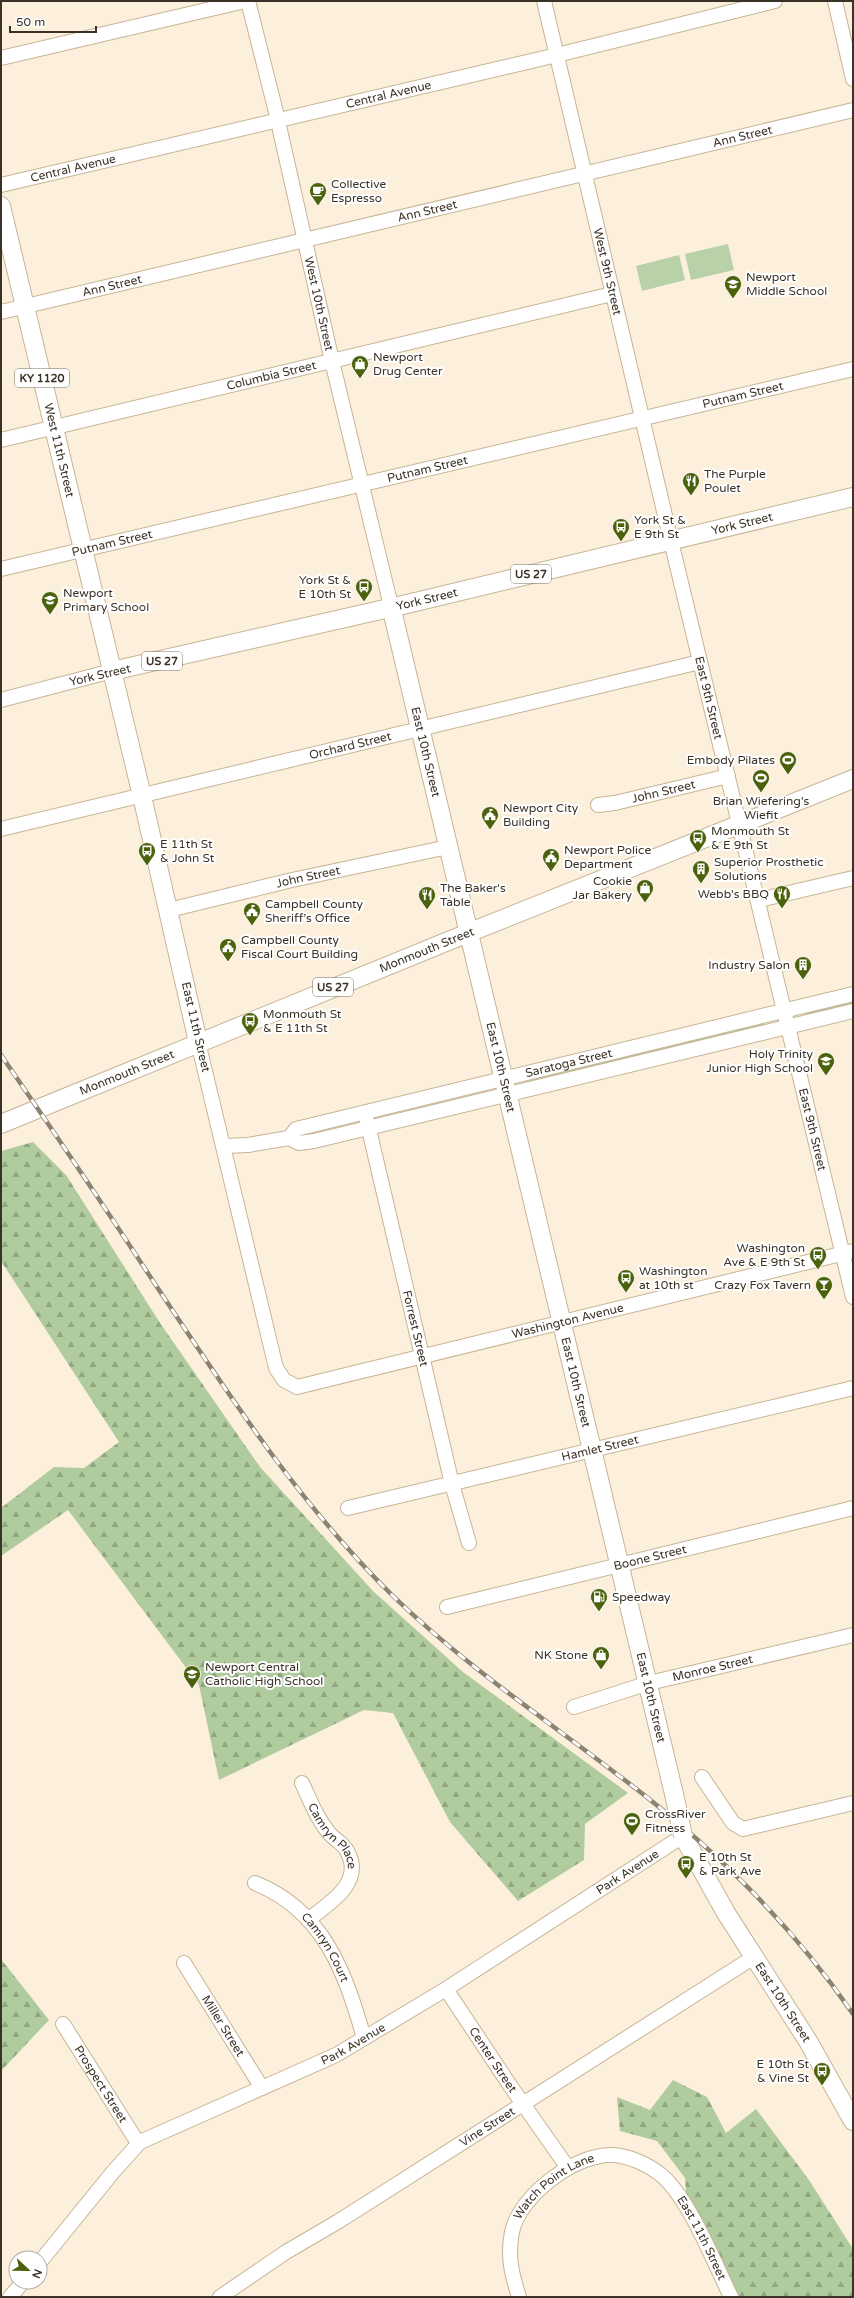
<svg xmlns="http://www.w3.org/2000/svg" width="854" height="2298" font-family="'Varela Round',sans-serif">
<defs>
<pattern id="grass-dots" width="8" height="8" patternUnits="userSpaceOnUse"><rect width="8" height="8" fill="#b8d1a9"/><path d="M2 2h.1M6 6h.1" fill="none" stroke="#9fb491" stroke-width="1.8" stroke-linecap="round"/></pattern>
<pattern id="forest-firs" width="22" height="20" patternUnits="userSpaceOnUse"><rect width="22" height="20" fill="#b0cc9f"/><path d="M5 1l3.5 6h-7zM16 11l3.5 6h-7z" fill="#90a681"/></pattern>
</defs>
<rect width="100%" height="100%" fill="#fcf0dc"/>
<path fill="url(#grass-dots)" d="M853,1000V1006L806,1015V1012Z
M763,1022L766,1025L531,1083L526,1081Z"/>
<path fill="url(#forest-firs)" d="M33,1142L66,1175L160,1323L260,1467L373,1591L463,1672L628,1793L585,1824L584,1860L518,1901L450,1822L393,1713L364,1710L219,1780L199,1685L68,1510L1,1556V1508L54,1467L84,1468L119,1442L1,1261V1151Z
M1,1959L49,2020L1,2071Z
M673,2080L707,2097L726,2133L756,2109L809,2180L853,2249V2297H740L687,2206L685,2178L657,2141L620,2131L617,2097L650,2110Z"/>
<path fill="#b8d1a9" d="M728,244L734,270L691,280L685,254Z
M679,255L685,280L642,291L636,266Z"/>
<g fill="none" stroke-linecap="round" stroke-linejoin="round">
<defs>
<g id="minor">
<path id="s1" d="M248,1L275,108L332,361L391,606"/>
<path id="s2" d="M544,1L671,541L853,1297"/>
<path d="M835,1L853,79"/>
<path d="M1,58L245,1"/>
<path id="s3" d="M1,185L557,55L775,1"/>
<path id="s4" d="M1,312L853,110"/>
<path id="s5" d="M1,440L612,294"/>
<path id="s6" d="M1,569L853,369"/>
<path d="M1,700L112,671"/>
<path id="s7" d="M598,805L615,803L728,776"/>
<path id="s8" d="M1,829L700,662"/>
<path d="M759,900L853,878"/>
<path id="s9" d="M169,910L292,880L448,847"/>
<path id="s10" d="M198,1042L276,1368L284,1380L297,1387L853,1251"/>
<path id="s11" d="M367,1121L452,1484L469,1543"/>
<path id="s12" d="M289,1138L296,1129L853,994"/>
<path d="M224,1146L248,1145L289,1138L299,1143L314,1141L853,1011"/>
<path id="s13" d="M348,1508L853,1388"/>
<path id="s14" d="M447,1607L853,1508"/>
<path id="s15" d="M574,1707L649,1683L853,1635"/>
<path d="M702,1777L733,1823L743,1829L853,1803"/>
<path id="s16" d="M302,1783C310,1800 317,1819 330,1834C335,1840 344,1844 347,1851C365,1883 329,1903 308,1920"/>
<path id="s17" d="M255,1883C324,1911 345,1972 364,2038"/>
<path id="s18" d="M184,1963L262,2088"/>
<path id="s19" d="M446,1989L509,2084L568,2168"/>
<path id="s20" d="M63,2024L138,2143"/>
<path id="s21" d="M40,2262L113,2172L140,2142L336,2055L446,1989L683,1836"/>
<path d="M10,2297L23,2282"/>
<path id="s22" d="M220,2297L286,2252L339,2221L754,1957"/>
<path id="s23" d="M519,2297C512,2275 507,2256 512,2232C519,2196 576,2153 613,2155C629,2156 647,2164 660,2174C688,2196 715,2264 731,2297"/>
</g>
<g id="major">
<path id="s24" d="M1,206L142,796L198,1042"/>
<path id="s25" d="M391,606L674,1794"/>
<path id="s26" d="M112,671L407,604L853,497"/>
<path id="s27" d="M1,1124L468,933L853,779"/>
<path id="s28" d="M683,1836L726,1913L808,2041L853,2121"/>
</g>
</defs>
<use href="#minor" stroke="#c7b495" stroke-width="16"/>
<use href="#major" stroke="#c7b495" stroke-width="20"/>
<use href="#minor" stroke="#fff" stroke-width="14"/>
<use href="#major" stroke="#fff" stroke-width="18"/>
<defs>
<path id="rail" d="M1,1055C54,1132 106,1209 157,1287C229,1395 300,1505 393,1596C463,1664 545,1719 622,1778C711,1845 790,1922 853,2014"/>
</defs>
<use href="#rail" stroke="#8c8373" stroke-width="4.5"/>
<use href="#rail" stroke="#fff" stroke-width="3" stroke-dasharray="9" stroke-linecap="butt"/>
<defs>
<path id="major-bridge" d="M674,1794L683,1836"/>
</defs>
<use href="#major-bridge" stroke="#c7b495" stroke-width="20" stroke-linecap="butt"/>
<use href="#major-bridge" stroke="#fff" stroke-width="18"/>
</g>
<defs>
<symbol id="cafe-pin" viewBox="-11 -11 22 30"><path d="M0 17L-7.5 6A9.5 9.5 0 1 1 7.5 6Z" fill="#4b610c" stroke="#fff"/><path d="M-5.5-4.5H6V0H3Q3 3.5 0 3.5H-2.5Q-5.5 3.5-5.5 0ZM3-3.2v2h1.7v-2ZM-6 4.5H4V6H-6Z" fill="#fff"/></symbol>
<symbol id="school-pin" viewBox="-11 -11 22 30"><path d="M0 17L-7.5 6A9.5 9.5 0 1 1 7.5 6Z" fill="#4b610c" stroke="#fff"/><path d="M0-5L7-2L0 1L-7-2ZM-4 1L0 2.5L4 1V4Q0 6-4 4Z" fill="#fff"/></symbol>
<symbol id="shop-pin" viewBox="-11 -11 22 30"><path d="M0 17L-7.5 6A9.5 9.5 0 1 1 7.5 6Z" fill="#4b610c" stroke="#fff"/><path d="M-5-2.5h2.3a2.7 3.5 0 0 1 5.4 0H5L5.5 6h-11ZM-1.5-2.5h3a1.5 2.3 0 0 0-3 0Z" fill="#fff"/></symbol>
<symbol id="restaurant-pin" viewBox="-11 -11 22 30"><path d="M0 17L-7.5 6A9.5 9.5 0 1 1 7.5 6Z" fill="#4b610c" stroke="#fff"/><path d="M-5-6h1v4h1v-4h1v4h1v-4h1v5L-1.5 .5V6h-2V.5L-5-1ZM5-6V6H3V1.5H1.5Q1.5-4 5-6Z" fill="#fff"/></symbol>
<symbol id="bus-pin" viewBox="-11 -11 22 30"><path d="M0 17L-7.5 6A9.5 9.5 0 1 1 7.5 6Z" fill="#4b610c" stroke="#fff"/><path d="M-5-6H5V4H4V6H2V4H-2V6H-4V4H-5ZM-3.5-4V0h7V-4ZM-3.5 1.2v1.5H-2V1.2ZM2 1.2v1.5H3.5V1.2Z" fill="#fff"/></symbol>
<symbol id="stadium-pin" viewBox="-11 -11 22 30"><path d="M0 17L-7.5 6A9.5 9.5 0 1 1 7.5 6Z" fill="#4b610c" stroke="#fff"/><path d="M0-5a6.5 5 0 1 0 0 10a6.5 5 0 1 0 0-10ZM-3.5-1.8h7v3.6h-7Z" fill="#fff"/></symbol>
<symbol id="civic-pin" viewBox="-11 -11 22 30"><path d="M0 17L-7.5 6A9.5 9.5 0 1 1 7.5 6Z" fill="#4b610c" stroke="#fff"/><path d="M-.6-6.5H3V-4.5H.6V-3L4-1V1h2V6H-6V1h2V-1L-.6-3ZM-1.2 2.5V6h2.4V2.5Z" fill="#fff"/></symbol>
<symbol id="building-pin" viewBox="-11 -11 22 30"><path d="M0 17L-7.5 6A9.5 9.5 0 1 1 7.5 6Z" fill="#4b610c" stroke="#fff"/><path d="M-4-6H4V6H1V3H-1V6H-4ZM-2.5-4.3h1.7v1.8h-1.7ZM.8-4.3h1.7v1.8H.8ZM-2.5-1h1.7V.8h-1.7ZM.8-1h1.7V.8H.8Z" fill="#fff"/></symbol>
<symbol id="bar-pin" viewBox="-11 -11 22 30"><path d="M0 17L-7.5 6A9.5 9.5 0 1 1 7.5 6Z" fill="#4b610c" stroke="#fff"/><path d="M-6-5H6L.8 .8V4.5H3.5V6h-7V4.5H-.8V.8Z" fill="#fff"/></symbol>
<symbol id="fuel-pin" viewBox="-11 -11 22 30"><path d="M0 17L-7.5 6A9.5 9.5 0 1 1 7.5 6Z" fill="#4b610c" stroke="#fff"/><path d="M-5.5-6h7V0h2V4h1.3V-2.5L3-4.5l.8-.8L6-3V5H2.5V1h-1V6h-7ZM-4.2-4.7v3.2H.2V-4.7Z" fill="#fff"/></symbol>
</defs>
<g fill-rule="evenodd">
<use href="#cafe-pin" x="308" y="181" width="20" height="27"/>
<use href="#school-pin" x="723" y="274" width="20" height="27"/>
<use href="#shop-pin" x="350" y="354" width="20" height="27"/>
<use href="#restaurant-pin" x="681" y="471" width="20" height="27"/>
<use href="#bus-pin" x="611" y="517" width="20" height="27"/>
<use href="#bus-pin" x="354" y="577" width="20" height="27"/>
<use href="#school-pin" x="40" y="590" width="20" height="27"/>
<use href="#stadium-pin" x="778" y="750" width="20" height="27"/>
<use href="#stadium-pin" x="751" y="768" width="20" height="27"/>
<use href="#civic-pin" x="480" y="805" width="20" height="27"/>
<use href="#bus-pin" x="688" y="828" width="20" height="27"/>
<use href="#bus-pin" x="137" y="841" width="20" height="27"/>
<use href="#civic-pin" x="541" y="847" width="20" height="27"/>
<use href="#building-pin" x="691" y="859" width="20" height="27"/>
<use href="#shop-pin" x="635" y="878" width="20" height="27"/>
<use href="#restaurant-pin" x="772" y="884" width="20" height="27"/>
<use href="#restaurant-pin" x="417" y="885" width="20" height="27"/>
<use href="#civic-pin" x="242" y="901" width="20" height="27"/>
<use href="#civic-pin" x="218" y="937" width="20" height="27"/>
<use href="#building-pin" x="793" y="955" width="20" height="27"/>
<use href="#bus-pin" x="240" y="1011" width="20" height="27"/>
<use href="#school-pin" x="816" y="1051" width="20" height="27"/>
<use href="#bus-pin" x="808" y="1245" width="20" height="27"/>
<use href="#bus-pin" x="616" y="1268" width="20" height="27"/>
<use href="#bar-pin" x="814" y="1275" width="20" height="27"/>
<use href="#fuel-pin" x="589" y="1587" width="20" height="27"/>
<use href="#shop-pin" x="591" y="1645" width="20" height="27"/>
<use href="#school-pin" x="182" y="1664" width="20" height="27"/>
<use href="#stadium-pin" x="622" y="1811" width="20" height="27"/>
<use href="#bus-pin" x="676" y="1854" width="20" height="27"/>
<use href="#bus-pin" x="812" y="2061" width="20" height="27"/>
</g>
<g text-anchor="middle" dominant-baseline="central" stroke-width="4" stroke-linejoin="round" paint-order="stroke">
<g fill="#fff" stroke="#757067" stroke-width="1">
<rect x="15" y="369" width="54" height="18" rx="3"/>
<rect x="511" y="565" width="40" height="18" rx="3"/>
<rect x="142" y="652" width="40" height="18" rx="3"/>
<rect x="313" y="978" width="40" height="18" rx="3"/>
</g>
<g font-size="11" font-weight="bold" fill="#3a3226">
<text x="42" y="378">KY 1120</text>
<text x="531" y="574">US 27</text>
<text x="162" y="661">US 27</text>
<text x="333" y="987">US 27</text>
</g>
<g font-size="12" fill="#3a3226" stroke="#fff">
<text stroke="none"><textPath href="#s3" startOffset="398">Central Avenue</textPath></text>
<text stroke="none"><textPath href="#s4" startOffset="762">Ann Street</textPath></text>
<text stroke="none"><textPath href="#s3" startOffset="74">Central Avenue</textPath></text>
<text stroke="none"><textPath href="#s4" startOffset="438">Ann Street</textPath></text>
<text stroke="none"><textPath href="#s2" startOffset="278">West 9th Street</textPath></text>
<text stroke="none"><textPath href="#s4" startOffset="114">Ann Street</textPath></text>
<text stroke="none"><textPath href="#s1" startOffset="311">West 10th Street</textPath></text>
<text stroke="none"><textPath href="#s5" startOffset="278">Columbia Street</textPath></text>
<text stroke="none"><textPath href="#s6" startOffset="762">Putnam Street</textPath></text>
<text stroke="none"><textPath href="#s24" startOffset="251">West 11th Street</textPath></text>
<text stroke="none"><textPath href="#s6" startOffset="438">Putnam Street</textPath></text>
<text stroke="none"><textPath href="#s26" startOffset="647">York Street</textPath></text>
<text stroke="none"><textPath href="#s6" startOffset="114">Putnam Street</textPath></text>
<text stroke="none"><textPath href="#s26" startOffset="323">York Street</textPath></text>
<text transform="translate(100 675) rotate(-13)">York Street</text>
<text stroke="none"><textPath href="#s2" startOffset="716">East 9th Street</textPath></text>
<text stroke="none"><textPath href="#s8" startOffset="359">Orchard Street</textPath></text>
<text stroke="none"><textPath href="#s25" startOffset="150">East 10th Street</textPath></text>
<text stroke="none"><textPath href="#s7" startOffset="67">John Street</textPath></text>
<text stroke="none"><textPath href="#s9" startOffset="143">John Street</textPath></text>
<text stroke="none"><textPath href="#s27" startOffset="460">Monmouth Street</textPath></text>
<text transform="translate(196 1027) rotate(77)">East 11th Street</text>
<text stroke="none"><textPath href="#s12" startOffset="292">Saratoga Street</textPath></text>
<text stroke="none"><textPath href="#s25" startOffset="474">East 10th Street</textPath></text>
<text stroke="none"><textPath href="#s27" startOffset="136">Monmouth Street</textPath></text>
<text stroke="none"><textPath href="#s2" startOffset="1160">East 9th Street</textPath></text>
<text stroke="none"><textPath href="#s10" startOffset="643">Washington Avenue</textPath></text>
<text stroke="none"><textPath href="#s11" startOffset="213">Forrest Street</textPath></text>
<text stroke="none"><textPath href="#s25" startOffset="798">East 10th Street</textPath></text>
<text stroke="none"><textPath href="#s13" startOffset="259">Hamlet Street</textPath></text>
<text stroke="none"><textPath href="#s14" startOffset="209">Boone Street</textPath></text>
<text stroke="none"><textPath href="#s15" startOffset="144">Monroe Street</textPath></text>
<text stroke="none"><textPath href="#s25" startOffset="1122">East 10th Street</textPath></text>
<text stroke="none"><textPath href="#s16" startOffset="62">Camryn Place</textPath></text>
<text stroke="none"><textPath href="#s21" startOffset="715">Park Avenue</textPath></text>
<text stroke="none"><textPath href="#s17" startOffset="98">Camryn Court</textPath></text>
<text stroke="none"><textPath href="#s28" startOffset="194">East 10th Street</textPath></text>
<text stroke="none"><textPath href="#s18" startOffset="74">Miller Street</textPath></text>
<text stroke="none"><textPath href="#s21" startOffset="391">Park Avenue</textPath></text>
<text stroke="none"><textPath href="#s19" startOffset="85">Center Street</textPath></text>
<text stroke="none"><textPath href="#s20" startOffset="71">Prospect Street</textPath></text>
<text stroke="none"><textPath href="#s22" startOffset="317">Vine Street</textPath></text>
<text stroke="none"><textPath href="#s23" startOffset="131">Watch Point Lane</textPath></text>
<text stroke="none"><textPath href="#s23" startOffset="329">East 11th Street</textPath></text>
</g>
<g font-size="12" fill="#3a3226" stroke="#fff" text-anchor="start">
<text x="331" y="184">Collective<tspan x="331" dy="14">Espresso</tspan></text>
<text x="746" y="277">Newport<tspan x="746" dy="14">Middle School</tspan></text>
<text x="373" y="357">Newport<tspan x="373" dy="14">Drug Center</tspan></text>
<text x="704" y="474">The Purple<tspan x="704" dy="14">Poulet</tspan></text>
<text x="634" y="520">York St &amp;<tspan x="634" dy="14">E 9th St</tspan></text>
<text x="351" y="580" text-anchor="end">York St &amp;<tspan x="351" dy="14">E 10th St</tspan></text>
<text x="63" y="593">Newport<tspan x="63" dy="14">Primary School</tspan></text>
<text x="775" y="760" text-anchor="end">Embody Pilates</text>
<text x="761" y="801" text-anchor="middle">Brian Wiefering's<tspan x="761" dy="14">Wiefit</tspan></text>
<text x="503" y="808">Newport City<tspan x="503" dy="14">Building</tspan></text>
<text x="711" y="831">Monmouth St<tspan x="711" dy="14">&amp; E 9th St</tspan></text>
<text x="160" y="844">E 11th St<tspan x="160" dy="14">&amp; John St</tspan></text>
<text x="564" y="850">Newport Police<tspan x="564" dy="14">Department</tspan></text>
<text x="714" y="862">Superior Prosthetic<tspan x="714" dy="14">Solutions</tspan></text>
<text x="632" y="881" text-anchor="end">Cookie<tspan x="632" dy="14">Jar Bakery</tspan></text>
<text x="440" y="888">The Baker's<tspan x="440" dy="14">Table</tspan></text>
<text x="769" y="894" text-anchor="end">Webb's BBQ</text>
<text x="265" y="904">Campbell County<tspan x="265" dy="14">Sheriff’s Office</tspan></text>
<text x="241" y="940">Campbell County<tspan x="241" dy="14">Fiscal Court Building</tspan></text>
<text x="790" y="965" text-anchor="end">Industry Salon</text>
<text x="263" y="1014">Monmouth St<tspan x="263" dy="14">&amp; E 11th St</tspan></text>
<text x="813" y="1054" text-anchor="end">Holy Trinity<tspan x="813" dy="14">Junior High School</tspan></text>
<text x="805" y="1248" text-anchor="end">Washington<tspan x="805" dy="14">Ave &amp; E 9th St</tspan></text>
<text x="639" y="1271">Washington<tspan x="639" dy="14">at 10th st</tspan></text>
<text x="811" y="1285" text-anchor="end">Crazy Fox Tavern</text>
<text x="612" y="1597">Speedway</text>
<text x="588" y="1655" text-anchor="end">NK Stone</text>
<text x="205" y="1667">Newport Central<tspan x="205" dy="14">Catholic High School</tspan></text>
<text x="645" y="1814">CrossRiver<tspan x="645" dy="14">Fitness</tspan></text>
<text x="699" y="1857">E 10th St<tspan x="699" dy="14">&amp; Park Ave</tspan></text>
<text x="809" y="2064" text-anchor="end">E 10th St<tspan x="809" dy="14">&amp; Vine St</tspan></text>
</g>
</g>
<rect width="854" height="2298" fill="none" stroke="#3a3226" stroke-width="4"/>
<g transform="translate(28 2270) rotate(112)"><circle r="19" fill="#ffffff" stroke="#b0ada8"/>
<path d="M0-3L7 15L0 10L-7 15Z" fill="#4b610c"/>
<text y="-6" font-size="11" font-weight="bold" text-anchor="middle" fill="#3a3226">N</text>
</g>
<path d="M10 26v6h86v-6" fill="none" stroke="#3a3226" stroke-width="2"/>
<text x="16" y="26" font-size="12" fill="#3a3226" stroke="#ffffff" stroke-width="3" paint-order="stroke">50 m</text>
</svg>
